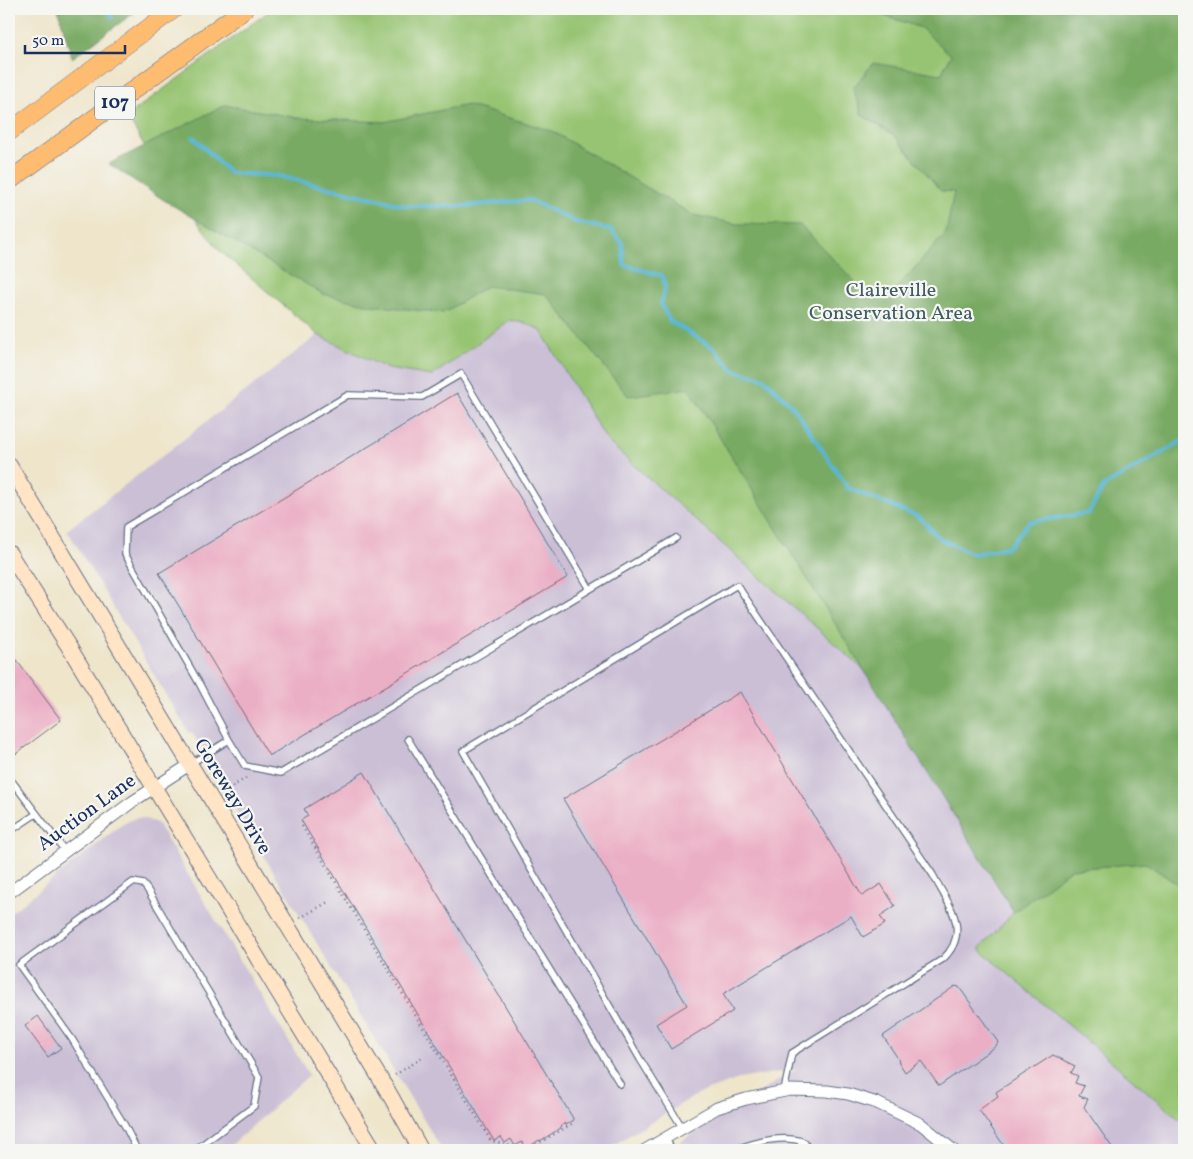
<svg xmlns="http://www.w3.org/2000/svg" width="1193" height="1159" font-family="Vollkorn,serif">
<rect width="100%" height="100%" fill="#f6f6f2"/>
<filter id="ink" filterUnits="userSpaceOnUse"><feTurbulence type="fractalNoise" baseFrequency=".02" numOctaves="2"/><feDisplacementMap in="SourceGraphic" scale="10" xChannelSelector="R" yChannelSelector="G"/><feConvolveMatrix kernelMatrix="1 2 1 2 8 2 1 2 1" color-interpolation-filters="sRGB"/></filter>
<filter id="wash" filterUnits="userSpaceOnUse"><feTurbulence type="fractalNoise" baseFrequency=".0096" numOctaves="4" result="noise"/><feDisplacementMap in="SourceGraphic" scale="20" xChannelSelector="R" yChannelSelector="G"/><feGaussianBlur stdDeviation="1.12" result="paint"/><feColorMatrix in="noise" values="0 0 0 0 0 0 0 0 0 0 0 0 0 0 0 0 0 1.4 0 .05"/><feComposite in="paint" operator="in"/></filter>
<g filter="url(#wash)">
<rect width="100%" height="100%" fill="#eee5ca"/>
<path fill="#cbbfd6" d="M511,319L531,325L541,331L607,441L864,670L1014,912L980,949L1184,1123V1150H667L797,1069L739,1079L708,1090L693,1097L605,1150H442L224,790L222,786L223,781L192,733H189L67,530L318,335L388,369L432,376Z
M135,818H142L157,823L309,1075L226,1150H9V914L120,826Z"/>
<path fill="#97c472" stroke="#597a68" d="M272,9H1184V1123L979,949L1014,912L864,670L607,441L541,331L531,325L510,320L432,376L388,369L318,335L220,251L162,176L127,116Z"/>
<path fill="#79aa64" stroke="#4a6c61" d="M58,9H139L72,58Z
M873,9H1184V889L1146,863L1071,869L1014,912L689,388L628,396L546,294L487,286L443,313L370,305L323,294L167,202L109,164L225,105L299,118L384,122L467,105L552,131L693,215L737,224L800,225L863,290L893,292L946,233L954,192L941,191L895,136L862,115L853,88L873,63L941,74L951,55L921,28L876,13Z"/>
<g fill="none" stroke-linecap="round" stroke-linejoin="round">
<path stroke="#58b7d6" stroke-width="4" d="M108,9L112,17
M193,137L230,173L278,176L407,206H464L530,200L576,222L611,230L622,243L624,265L663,276L665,288L661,305L670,321L714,348L733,370L764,378L794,408L848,488L919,517L940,539L974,554L1008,547L1029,522L1089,513L1104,486L1184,440"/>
</g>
<g id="blocks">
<path fill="#ebafc5" d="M457,393L568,577L269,756L159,573Z
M9,650L61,720L9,759Z
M740,692L862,896L881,884L895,906L880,916L885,924L863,937L851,916L723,994L733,1011L671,1049L656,1024L687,1005L563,799Z
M364,772L574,1120L566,1125L565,1123L560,1127L561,1128L540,1141L539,1140L526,1149L522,1142L515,1146L511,1139L505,1143L501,1137L494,1141L301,820L308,816L304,809Z
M955,986L959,987L998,1042L996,1046L939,1086L921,1061L905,1072L898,1061L899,1060L883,1036Z
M38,1016L61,1048L48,1057L25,1026Z
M1053,1055L1075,1066L1071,1073L1078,1076L1075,1083L1084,1086L1079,1096L1088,1099L1084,1107L1114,1150H1007L979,1110L998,1096L996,1092Z"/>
</g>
</g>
<g filter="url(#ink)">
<use href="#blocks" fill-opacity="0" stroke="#656f84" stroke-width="1"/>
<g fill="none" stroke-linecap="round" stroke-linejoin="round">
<defs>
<path id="lane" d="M408,739L620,1084
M229,740L199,683L125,554L126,527L348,395L422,397L461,374L590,589
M190,764L229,740L245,766L281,773L676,538
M11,780L65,851
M9,832L36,814
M682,1127L640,1059L463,751L737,585L933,875C948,904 972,931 943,959L792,1053L784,1091
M665,1137L672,1150
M137,1150L125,1126L72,1039L19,965L133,882L143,884L147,889L259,1077L254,1106L195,1150
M734,1150C755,1142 782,1134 804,1142L809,1150"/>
<path id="street" d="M9,893L132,802L189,765
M645,1150L717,1108L746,1099L790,1090L827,1091L848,1094L877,1103L921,1124L953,1150"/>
<path id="secondary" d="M9,465L390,1095L421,1150
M9,553L69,647L374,1150"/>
<path id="primary" d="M9,132L174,9
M9,181L244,9"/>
</defs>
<use href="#lane" stroke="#656f84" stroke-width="8"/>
<use href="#street" stroke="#656f84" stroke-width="13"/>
<use href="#secondary" stroke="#656f84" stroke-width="17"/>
<use href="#primary" stroke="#656f84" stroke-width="19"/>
<path stroke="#656f84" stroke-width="2.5" stroke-dasharray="1 4" stroke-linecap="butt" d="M224,792L249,776
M302,826L491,1141L527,1150L575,1122
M300,918L328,902
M395,1075L422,1058"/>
<use href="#lane" stroke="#fff" stroke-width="5.5"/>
<use href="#street" stroke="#fff" stroke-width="11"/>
<use href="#secondary" stroke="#ffe4c6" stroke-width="15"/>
<use href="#primary" stroke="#febc71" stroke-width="18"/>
</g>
</g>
<g text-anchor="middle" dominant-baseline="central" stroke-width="4.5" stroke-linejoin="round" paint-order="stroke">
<rect fill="#f6f6f2" stroke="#5d6b8a" stroke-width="1" x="95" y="86.5" width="40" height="33" rx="4"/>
<g font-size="19" font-weight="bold" fill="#1b2f5e">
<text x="115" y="103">107</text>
</g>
<g font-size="20" fill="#405c64" stroke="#f6f6f2">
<text x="891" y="291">Claireville<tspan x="891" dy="23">Conservation Area</tspan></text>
</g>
<g font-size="20" fill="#1b2f5e" stroke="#f6f6f2">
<text transform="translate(232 797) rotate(59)">Goreway Drive</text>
<text transform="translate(87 813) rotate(-36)">Auction Lane</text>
</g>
</g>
<rect width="1193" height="1159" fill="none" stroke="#f6f6f2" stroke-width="30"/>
<path d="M25 45v8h100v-8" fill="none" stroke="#1b2f5e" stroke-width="2.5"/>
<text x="32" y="45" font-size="15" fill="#1b2f5e" stroke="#f6f6f2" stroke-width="4" paint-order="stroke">50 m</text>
</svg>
